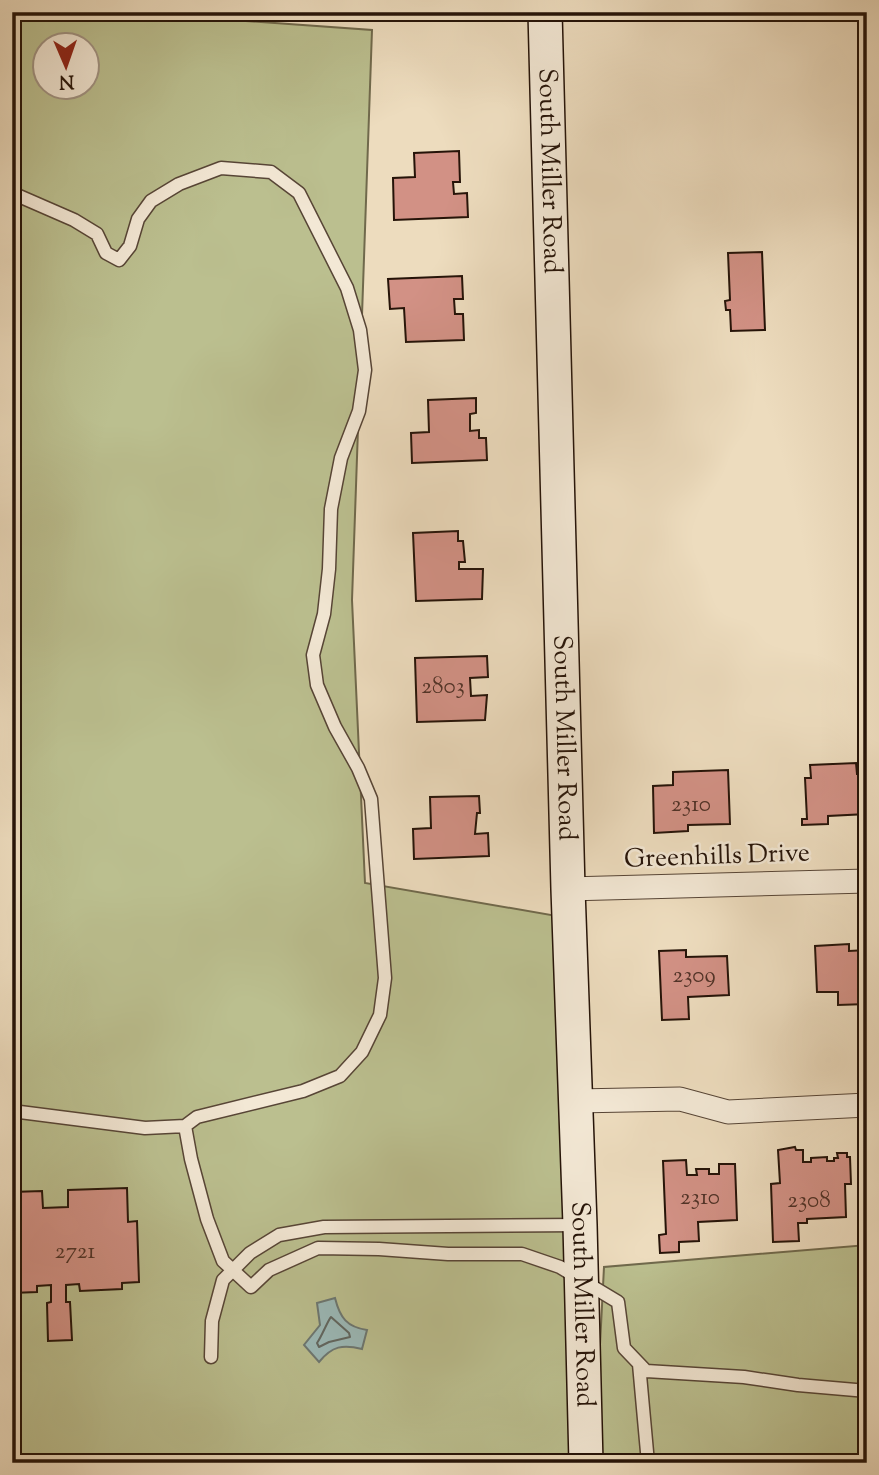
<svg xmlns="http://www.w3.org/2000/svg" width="879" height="1475" font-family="'Sorts Mill Goudy',serif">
<rect width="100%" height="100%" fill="#eddcbe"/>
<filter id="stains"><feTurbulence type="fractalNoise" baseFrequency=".00286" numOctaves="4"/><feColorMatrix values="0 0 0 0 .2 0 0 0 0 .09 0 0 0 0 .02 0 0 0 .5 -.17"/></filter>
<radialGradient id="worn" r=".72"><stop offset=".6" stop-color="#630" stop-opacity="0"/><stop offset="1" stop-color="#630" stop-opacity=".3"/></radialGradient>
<path fill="#bbbf8f" stroke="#70694c" stroke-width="2" fill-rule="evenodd" d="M57,12H121L372,30L352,600L365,883L557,916L574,1463H12V16ZM46,46H88V88H46Z
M867,1245V1463H598L597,1403L604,1267Z"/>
<path fill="#9bbab9" stroke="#6c7772" stroke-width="2" d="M335,1298C340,1318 347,1327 367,1330L362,1349C343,1344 332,1346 319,1362L304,1345L320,1325L317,1303Z"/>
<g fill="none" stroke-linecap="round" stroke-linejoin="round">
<path stroke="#606660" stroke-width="2" d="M331,1317L349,1333L350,1337L329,1342L319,1347L317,1343C322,1336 328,1320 331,1317Z"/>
</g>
<path fill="#d29185" stroke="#251308" stroke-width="2" d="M459,151L460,182H453L454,194L467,193L468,217L394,220L393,178L415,177L414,153Z
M762,252L765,330L731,331L730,310H726L725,301L730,300L728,253Z
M462,276L463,299H454L455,314H463L464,340L406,342L404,308L390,309L388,279Z
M476,398V413L470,414V431L479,430V438H486L487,460L412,463L411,433L429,432L428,400Z
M458,531V541H463L465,562H459V569H483L482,599L416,601L413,533Z
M487,656L488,677L470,678L471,696L487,695L485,720L417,722L415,658Z
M856,763L857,774H867V814L828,816V824L802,825V819H807L805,778H811L810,765Z
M728,770L730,824L688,825V831L654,833L653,786L673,785V772Z
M479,796L480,813H477L475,834L488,833L489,856L414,859L413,829L431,828L430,797Z
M849,944V951L867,950V1004L838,1005V992H817L815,946Z
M686,950V957L727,956L729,995L688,997L689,1019L662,1020L659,951Z
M795,1147L796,1150H803V1162H811V1158L827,1157V1161H834V1158H838L837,1153H847V1157H850L851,1184H845L846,1217L807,1219V1223H798L799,1241L773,1242L771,1184L780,1183L778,1150Z
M686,1160L687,1175H697L696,1169H709V1174H719V1164H735L737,1220L698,1222L699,1241L679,1242V1252L660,1253L659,1235L666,1234L663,1161Z
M127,1188L128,1222L137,1221L139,1282L122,1283V1289L80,1291L79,1284L66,1285V1302H70L72,1340L48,1341L47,1303L51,1302V1285L37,1286V1292L12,1293V1192L42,1191L43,1208L68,1207V1190Z"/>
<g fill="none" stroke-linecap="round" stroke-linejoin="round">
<defs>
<path id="lane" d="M12,193L74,220L97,234L106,253L119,260L130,246L138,219L151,201L179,184L221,168L271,172L299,193L347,288L360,330L365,370L359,411L341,458L331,509L329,569L324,614L313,655L317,685L335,727L358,768L371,799L385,978L380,1015L362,1052L340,1076L303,1091L197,1117L185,1126L191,1159L207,1219L223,1261L251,1287L269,1270L318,1248L379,1249L448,1254H522L560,1267L618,1302L624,1348L646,1371L744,1377L798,1385L867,1391
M12,1111L145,1128L185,1126
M211,1357L212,1321L223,1280L250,1253L279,1235L324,1227L580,1225
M639,1364L648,1463"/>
<path id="street" d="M568,889L867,881
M576,1101L680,1099L728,1112L867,1105"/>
<g id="secondary">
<path id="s1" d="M545,12L568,889L580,1225L586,1463"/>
</g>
</defs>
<use href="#lane" stroke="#574536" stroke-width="15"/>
<use href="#street" stroke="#574536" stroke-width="25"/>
<use href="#secondary" stroke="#251308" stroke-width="36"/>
<use href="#lane" stroke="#f3e8d5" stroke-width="12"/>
<use href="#street" stroke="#f3e8d5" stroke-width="23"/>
<use href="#secondary" stroke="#f3e8d5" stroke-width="33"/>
</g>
<g text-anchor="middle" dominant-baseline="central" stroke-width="5" stroke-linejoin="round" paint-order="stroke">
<g font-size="23" fill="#503227">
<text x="443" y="687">2803</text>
<text x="691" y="805">2310</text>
<text x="694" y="976">2309</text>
<text x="700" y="1198">2310</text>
<text x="809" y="1201">2308</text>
<text x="75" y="1252">2721</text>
</g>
<g font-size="26" fill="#251308" stroke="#f3e8d5">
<text stroke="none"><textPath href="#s1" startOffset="159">South Miller Road</textPath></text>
<text stroke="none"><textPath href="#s1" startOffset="726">South Miller Road</textPath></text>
<text transform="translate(717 857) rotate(-2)">Greenhills Drive</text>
<text stroke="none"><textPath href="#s1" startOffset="1293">South Miller Road</textPath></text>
</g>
</g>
<rect width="879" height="1475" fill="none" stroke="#eddcbe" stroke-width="42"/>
<rect x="14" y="14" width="851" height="1447" fill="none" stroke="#251308" stroke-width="3.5"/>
<rect x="21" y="21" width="837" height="1433" fill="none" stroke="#251308" stroke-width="2"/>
<g transform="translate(66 66) rotate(178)"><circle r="33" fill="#f3e8d5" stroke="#a19383" stroke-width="2"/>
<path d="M0-5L12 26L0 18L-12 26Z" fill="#8f2418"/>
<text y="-10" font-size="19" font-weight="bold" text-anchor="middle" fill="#251308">N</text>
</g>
<rect width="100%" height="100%" filter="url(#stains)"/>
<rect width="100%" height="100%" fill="url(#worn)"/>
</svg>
